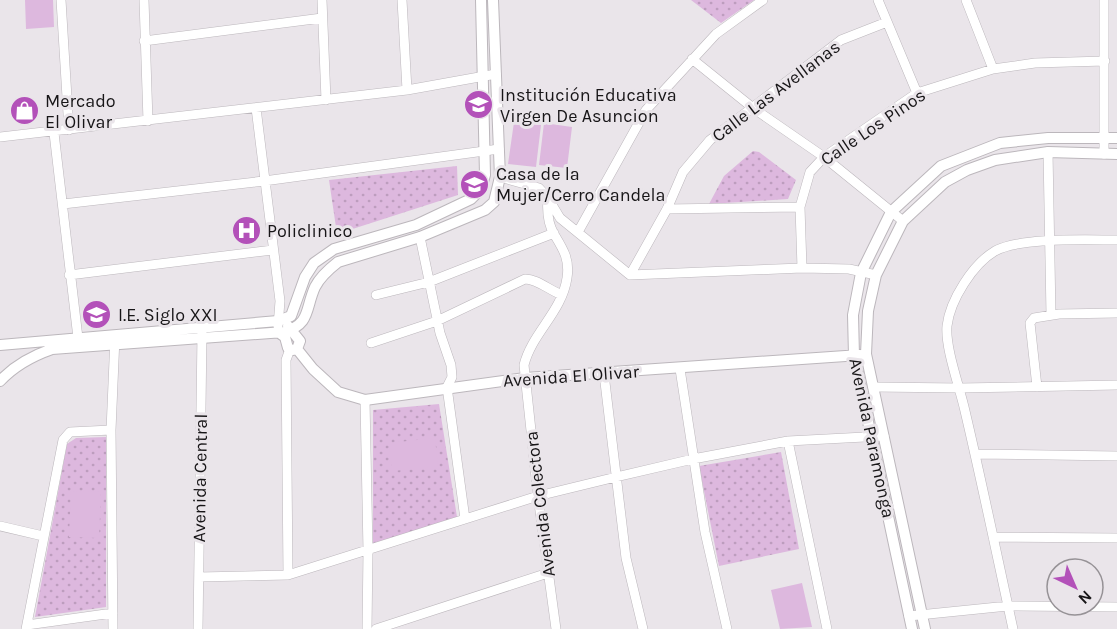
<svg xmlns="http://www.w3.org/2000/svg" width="1117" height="629" font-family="Karla,sans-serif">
<defs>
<pattern id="park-dots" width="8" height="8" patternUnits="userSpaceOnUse" patternTransform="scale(1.5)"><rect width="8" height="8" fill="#ddb8de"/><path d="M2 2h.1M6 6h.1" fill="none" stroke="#bd9dbe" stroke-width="1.8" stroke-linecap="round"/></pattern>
</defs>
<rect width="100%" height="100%" fill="#eae5ea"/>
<path fill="url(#park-dots)" d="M691,0H754L721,23Z
M753,151L759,152L796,180L788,199L709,204L724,176Z
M457,166L458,195L337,234L329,180Z
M439,404L457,517L373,544V410Z
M106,437V607L35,617L67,444L76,438Z
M781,452L799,549L719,566L699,466Z"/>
<path fill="#ddb8de" d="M25,0H53L54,27L26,29Z
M514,122L541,125L536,167L508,164Z
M544,123L572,127L567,168L539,165Z
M435,438L438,467L392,471L389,443Z
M71,491L101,492L99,538L69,537Z
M802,583L812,627L780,629L771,590Z"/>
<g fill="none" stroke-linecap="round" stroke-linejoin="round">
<defs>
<path id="minor" d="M61,0L69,130
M144,0L148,121
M322,0L326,100
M402,0L407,90
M878,0L917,93
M966,0L993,69
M1104,0V154
M144,41L322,18
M692,59L753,108L824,157L903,221
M256,108L280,301L278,326
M54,133L78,338
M0,137L407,90L496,74
M1048,152L1051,315
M500,177L539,188L548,198L560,218L630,275L802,268L849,269L876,275
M548,198C547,209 548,224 554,234C563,249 570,259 567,278C562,312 532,333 524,365L538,496L556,629
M63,204L264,181L499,149
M667,209L800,207
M578,232L646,110L716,34L763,0
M420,237L440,333L451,365L452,377L447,387L465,519
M802,268L800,207L810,172L824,157L917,93L993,69L1035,63L1105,61
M69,275L273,250
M630,275L667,209L683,172L710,140L841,40L887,22
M376,295L429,282L554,233
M371,343L437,321L525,279C537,279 549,290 562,295
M680,369L705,532L727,629
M604,374L626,558L643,629
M873,387L960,388L1117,385
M1037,387L1030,323L1034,318L1059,314L1117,313
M365,400L368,551L367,629
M788,441L827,629
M975,454L1117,456
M0,526L43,536
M993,537L1117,538
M288,575L286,360L290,349
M199,577L288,575L538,496L616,477L693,459L788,441L884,436
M909,616L1008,606L1117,607
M27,625L113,613
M26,629L63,440L70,432L111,430
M113,629L111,430L115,337
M198,629L202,333
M376,629L548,573
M1013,629C997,556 982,483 965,411C960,388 945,348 947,326C950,300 973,264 995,251C1021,237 1087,240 1117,240"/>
<path id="tertiary" d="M288,326L300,341L297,349
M278,332L285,337L288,348L292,350L297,349
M0,345L278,321L291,316L305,277L314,263L334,249L416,225L471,199L481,189L485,175L481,0
M297,349L313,369L338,392L365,400L525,378L860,355
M0,381C15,365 32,356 52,349L284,332C311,324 305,309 315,287C320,277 329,269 338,262L420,237L485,210L494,202L500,177L493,0
M912,629L854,356L853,315L861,273L891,212L941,166L1000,143L1048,138H1117
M925,629L866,354L868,311L876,275L903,221L945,182L967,170L995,160L1048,152L1117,154"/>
</defs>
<use href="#minor" stroke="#bcb7bc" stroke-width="10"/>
<use href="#tertiary" stroke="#bcb7bc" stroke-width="12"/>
<use href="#minor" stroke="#fff" stroke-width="9"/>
<use href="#tertiary" stroke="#fff" stroke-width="10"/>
</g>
<defs>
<symbol id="school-disc" viewBox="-11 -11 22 22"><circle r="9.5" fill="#b351b9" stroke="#eae5ea"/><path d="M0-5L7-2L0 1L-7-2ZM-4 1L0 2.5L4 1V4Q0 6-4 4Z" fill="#fff"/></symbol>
<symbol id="shop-disc" viewBox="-11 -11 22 22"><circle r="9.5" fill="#b351b9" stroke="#eae5ea"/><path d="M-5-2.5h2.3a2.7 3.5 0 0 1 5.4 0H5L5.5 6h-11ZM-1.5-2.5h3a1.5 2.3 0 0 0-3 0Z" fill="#fff"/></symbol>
<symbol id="hospital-disc" viewBox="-11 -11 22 22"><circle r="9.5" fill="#b351b9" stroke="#eae5ea"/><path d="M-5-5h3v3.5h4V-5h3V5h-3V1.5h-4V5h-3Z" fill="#fff"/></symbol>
</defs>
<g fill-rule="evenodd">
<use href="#school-disc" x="462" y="88" width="33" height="33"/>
<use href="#shop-disc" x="8" y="94" width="33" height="33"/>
<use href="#school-disc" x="458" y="168" width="33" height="33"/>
<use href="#hospital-disc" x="230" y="214" width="33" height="33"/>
<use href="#school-disc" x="80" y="298" width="33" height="33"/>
</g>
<g text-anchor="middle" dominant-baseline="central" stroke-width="6" stroke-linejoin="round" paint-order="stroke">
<g font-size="18" fill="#171517" stroke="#eae5ea">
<text transform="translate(776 91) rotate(-37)">Calle Las Avellanas</text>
<text transform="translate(873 127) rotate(-34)">Calle Los Pinos</text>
<text transform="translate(571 376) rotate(-4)">Avenida El Olivar</text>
<text transform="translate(872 438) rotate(78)">Avenida Paramonga</text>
<text transform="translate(200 478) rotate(-89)">Avenida Central</text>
<text transform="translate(540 504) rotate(-97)">Avenida Colectora</text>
</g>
<g font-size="18" fill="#171517" stroke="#eae5ea" text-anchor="start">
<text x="500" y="95">Institución Educativa<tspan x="500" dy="21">Virgen De Asuncion</tspan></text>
<text x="45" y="101">Mercado<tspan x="45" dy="21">El Olivar</tspan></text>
<text x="496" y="174">Casa de la<tspan x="496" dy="21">Mujer/Cerro Candela</tspan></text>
<text x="267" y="231">Policlinico</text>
<text x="118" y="315">I.E. Siglo XXI</text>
</g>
</g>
<g transform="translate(1075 587) rotate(136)"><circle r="28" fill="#eae5ea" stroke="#969296" stroke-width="1.5"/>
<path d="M0-4.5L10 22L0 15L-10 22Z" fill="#b351b9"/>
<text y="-9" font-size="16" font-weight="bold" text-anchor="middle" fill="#171517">N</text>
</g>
</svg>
